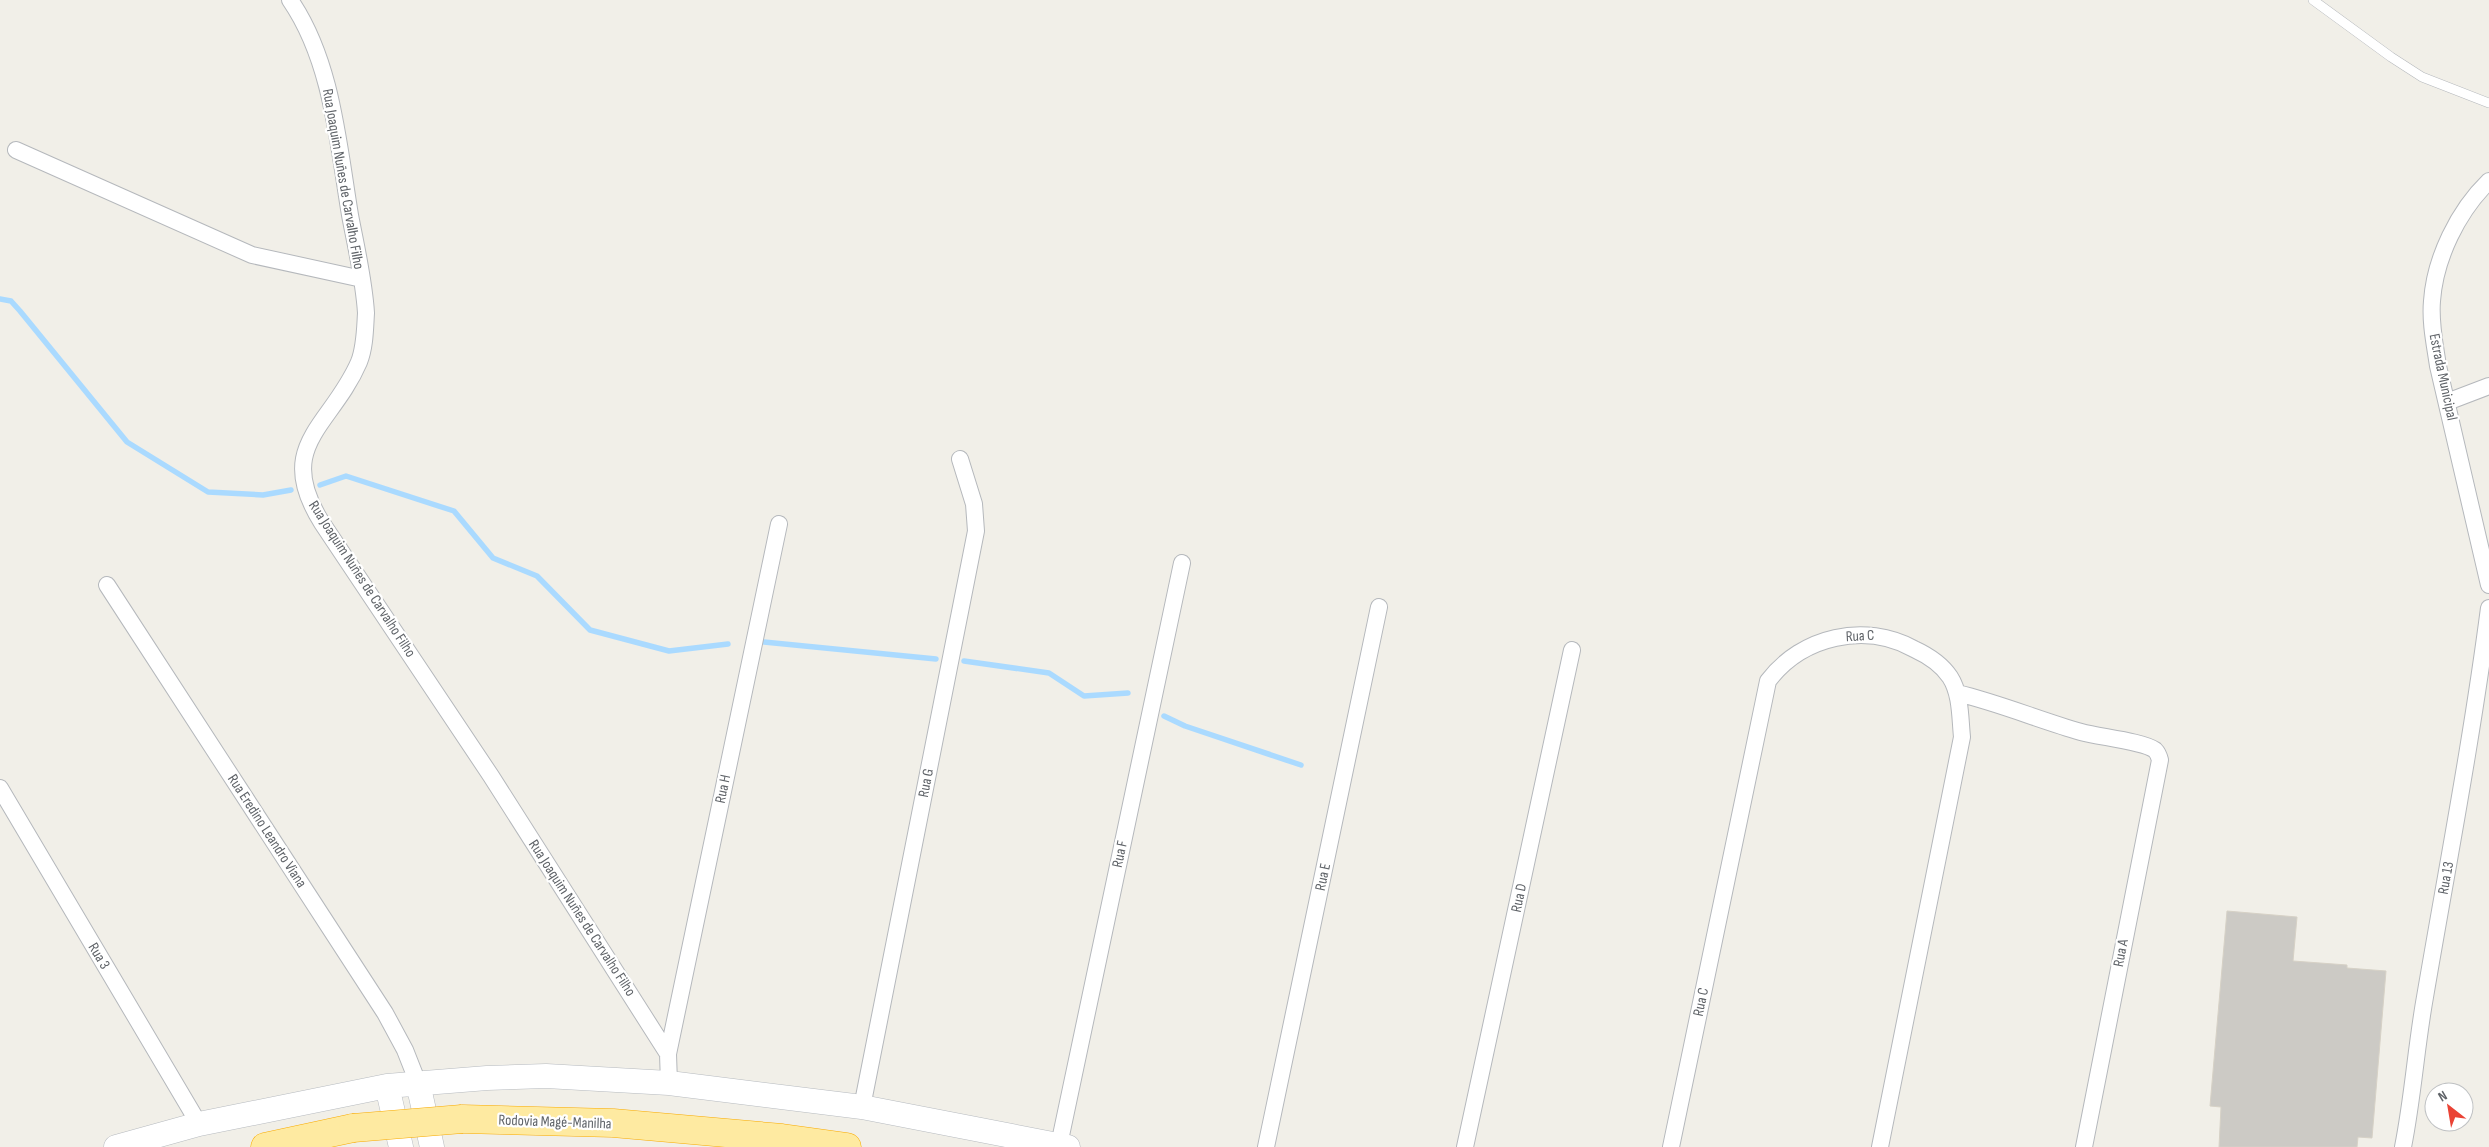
<svg xmlns="http://www.w3.org/2000/svg" width="2489" height="1147" font-family="'Sofia Sans Condensed',sans-serif">
<rect width="100%" height="100%" fill="#f1efe8"/>
<g fill="none" stroke-linecap="round" stroke-linejoin="round">
<path stroke="#aadaff" stroke-width="5.5" d="M0,299L11,301L20,311L127,442L208,492L263,495L291,490
M320,485L346,476L454,511L493,558L537,576L590,630L669,651L728,644
M764,642L936,659
M964,661L1049,673L1084,696L1128,693
M1164,716L1185,726L1301,765"/>
</g>
<path fill="#cccac5" stroke="#d6d1c6" d="M2227,911L2297,917L2293,961L2347,965V968L2386,971L2372,1138L2358,1137L2357,1147H2219L2221,1107L2210,1106Z"/>
<g fill="none" stroke-linecap="round" stroke-linejoin="round">
<defs>
<path id="service" d="M2313,0L2391,57L2422,77L2489,103"/>
<path id="minor" d="M290,0C332,61 338,143 350,215C356,247 364,280 366,313C365,329 365,347 359,362C331,427 273,445 322,523L491,776L668,1054L669,1083
M16,150L252,255L362,279
M2489,181C2458,211 2435,258 2432,301C2430,323 2435,345 2438,366L2489,585
M2447,402L2489,386
M107,585L385,1013L405,1050L418,1083
M1957,693C1999,703 2039,720 2081,732C2098,737 2142,741 2155,750C2158,753 2159,756 2160,760L2084,1147
M0,788L199,1124
M668,1054L779,524
M862,1107L976,531L974,504L960,459
M1059,1145L1182,563
M1266,1147L1379,607
M1465,1147L1572,650
M1671,1147L1768,681C1802,636 1865,622 1914,649C1927,655 1942,665 1950,677C1961,694 1960,718 1962,737L1880,1147
M2403,1147C2413,1097 2416,1047 2425,997C2447,868 2472,739 2489,608"/>
<path id="secondary" d="M418,1083L432,1147
M387,1086L401,1147
M116,1147L199,1124L387,1086L487,1078L546,1076L669,1083L862,1107L1068,1147"/>
<path id="trunk" d="M462,1119L613,1123L782,1138L847,1147
M265,1147L353,1128"/>
</defs>
<use href="#service" stroke="#b5b8bc" stroke-width="10"/>
<use href="#minor" stroke="#b5b8bc" stroke-width="18"/>
<use href="#secondary" stroke="#b6babf" stroke-width="25"/>
<use href="#trunk" stroke="#f9ab00" stroke-width="29"/>
<use href="#service" stroke="#fff" stroke-width="9"/>
<use href="#minor" stroke="#fff" stroke-width="16"/>
<use href="#secondary" stroke="#fff" stroke-width="24"/>
<use href="#trunk" stroke="#feeaa1" stroke-width="28"/>
<defs>
<path id="trunk-bridge" d="M353,1128L462,1119"/>
</defs>
<use href="#trunk-bridge" stroke="#f9ab00" stroke-width="29" stroke-linecap="butt"/>
<use href="#trunk-bridge" stroke="#feeaa1" stroke-width="28"/>
</g>
<g text-anchor="middle" dominant-baseline="central" stroke-width="4.5" stroke-linejoin="round" paint-order="stroke">
<g font-size="15" fill="#5f6368" stroke="#fff">
<text transform="translate(343 179) rotate(80)">Rua Joaquim Nuñes de Carvalho Filho</text>
<text transform="translate(2443 377) rotate(78)">Estrada Municipal</text>
<text transform="translate(362 579) rotate(57)">Rua Joaquim Nuñes de Carvalho Filho</text>
<text transform="translate(1860 636) rotate(-3)">Rua C</text>
<text transform="translate(926 783) rotate(-79)">Rua G</text>
<text transform="translate(723 789) rotate(-78)">Rua H</text>
<text transform="translate(267 831) rotate(57)">Rua Eredino Leandro Viana</text>
<text transform="translate(1120 854) rotate(-78)">Rua F</text>
<text transform="translate(1323 877) rotate(-78)">Rua E</text>
<text transform="translate(2446 878) rotate(-80)">Rua 13</text>
<text transform="translate(1519 898) rotate(-78)">Rua D</text>
<text transform="translate(582 918) rotate(57)">Rua Joaquim Nuñes de Carvalho Filho</text>
<text transform="translate(2121 953) rotate(-79)">Rua A</text>
<text transform="translate(99 956) rotate(59)">Rua 3</text>
<text transform="translate(1701 1002) rotate(-78)">Rua C</text>
<text transform="translate(555 1122) rotate(2)">Rodovia Magé-Manilha</text>
</g>
</g>
<g transform="translate(2449 1107) rotate(329)"><circle r="24" fill="#ffffff" stroke="#bfc1c3"/>
<path d="M0-4L9 19L0 12L-9 19Z" fill="#ea4335"/>
<text y="-8" font-size="14" font-weight="bold" text-anchor="middle" fill="#5f6368">N</text>
</g>
</svg>
